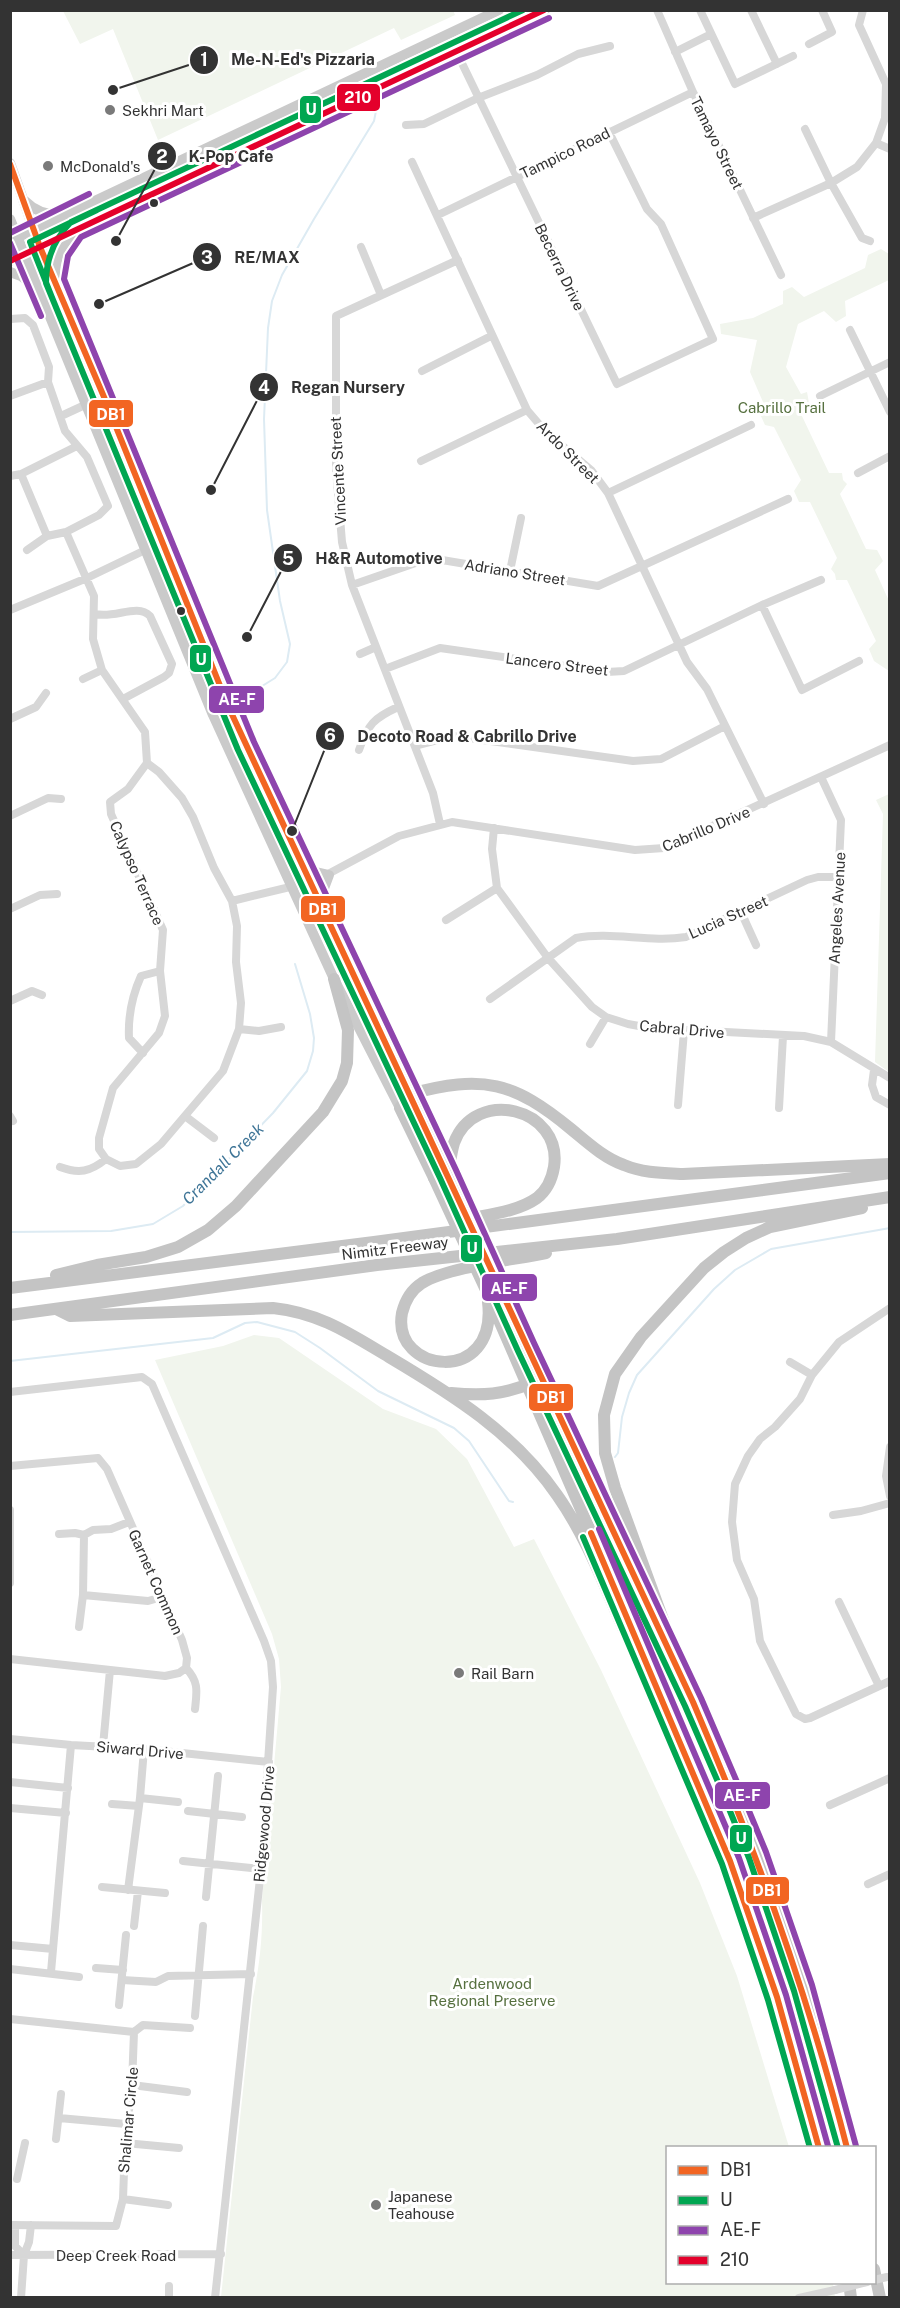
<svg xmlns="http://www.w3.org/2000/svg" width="900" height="2308" font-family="'Public Sans',sans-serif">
<rect width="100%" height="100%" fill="#fff"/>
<path fill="#f1f5ed" d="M453,10L455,15L401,40L394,28L158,140L113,29L80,44L63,11Z
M881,249L889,254V280L845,301L846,316L836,322L824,311L798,324L786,367L801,394L807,392L809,403L801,414L829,473H842L843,480L847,484L840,494L866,549L877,550L883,561L875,570L889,601V671L874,661L869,649L876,641L847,580H836L835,574L831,569L837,558L810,502H799L794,491L801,480L774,427L765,425L760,414L763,402L750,372L757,340L721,334L720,324L753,318L783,304V291L792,287L804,297L865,268L868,255Z
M889,794V1072L875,1062L883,814L876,800Z
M254,1335L279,1338L383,1409L436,1429L467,1459L514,1547L534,1539L601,1670L700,1883L737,1976L789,2147L668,2148V2282L833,2283L835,2297H221L253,1997C260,1964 263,1934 262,1900L281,1687L279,1659L272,1634L155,1360L223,1346Z"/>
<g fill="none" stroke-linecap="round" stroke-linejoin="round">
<path stroke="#ddebf3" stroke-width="2" d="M274,557L289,555
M238,701L275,678L287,662L290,644L280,601L267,510L264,419L268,328L272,301L282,275L314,219L374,121L377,106
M10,1232L111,1231L153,1224L183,1206L273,1113L307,1071L313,1051L314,1038L310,1014L295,964
M10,1361L213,1338L245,1323L257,1322L295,1332L320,1348L378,1391L454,1428L469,1441L509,1501L513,1502
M615,1457L618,1453L622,1417L629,1393L637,1375L714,1289L735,1270L771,1249L890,1228"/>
<path stroke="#d7d7d7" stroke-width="8" d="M657,10L693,92L781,275
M700,10L735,84L793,56
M751,10L777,64
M809,44L832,32L822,10
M675,52L711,34
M457,53L617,384L713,339L661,224L647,209L609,132
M406,125L424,124L478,98L537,75L578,54L610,46
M805,129L831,183L862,238L870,241
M876,143L890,149
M412,162L527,410L545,431L591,470L608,493L687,662L707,689L764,804
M438,215L693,92
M753,218L831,183L857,167L876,143L885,118L886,84L859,25L863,10
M361,247L381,295
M10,319L25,318L33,325L49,367L48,382L65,431L87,457L108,506L99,515L66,532L94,596L93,639L102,670L145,732L147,763
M850,330L890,412
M422,371L491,336
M10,396L48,382
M820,396L890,362
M61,416L87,404
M421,461L527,410
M858,473L890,456
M21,474L47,536
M10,476L21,474L77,446
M608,493L751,425
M27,550L47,536L66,532
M510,571L521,518
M352,585L430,558L598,586L788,499
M762,605L802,690L859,661
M10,610L87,578L162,542
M95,614C115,619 137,603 150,616L172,664L169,673L164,677L123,699
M360,654L376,647
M385,669L440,648L607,672L624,671L762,605L821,580
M83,679L102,670
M10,719L36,707L46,693
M415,746L454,736L633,761L661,759L725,726
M359,750C368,724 374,718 398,707
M147,763L159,772L182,798L193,817L214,868L232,901L237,926L236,962L241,1003L239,1029L223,1071L161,1144L136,1164L120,1166L106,1159L99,1149V1138L113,1088L159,1033L165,1016L160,971L163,930L111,814L110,802L128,789Z
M821,777L841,820L831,1042
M10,816L48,798L61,799
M440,824L433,793L352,585L342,542L336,469V316L458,260
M494,828L492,849L497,888L548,958L592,1007L606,1017L628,1024L650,1028L804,1036L831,1042L890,1078
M232,901L315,881L399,836L452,822L635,850L664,848L890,745
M10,909L40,895L57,894
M741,912L756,945
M446,920L497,888
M490,999L576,938C612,931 649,943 686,937L807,880L818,877H839
M10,1001L32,991L42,995
M239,1029L259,1031L281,1027
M590,1044L606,1017
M143,1053L129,1038C128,1017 132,996 141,976L160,971
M874,1070L872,1085L876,1097L890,1105
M678,1105L684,1031
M779,1108L783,1036
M10,1116L13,1121
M185,1116L214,1138
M60,1167C79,1174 90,1172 106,1159
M890,1308L839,1342L812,1375L800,1399L775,1427L760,1439L748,1456L735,1484L732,1522L737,1560L754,1599L760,1641L796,1714L805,1719L810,1718L890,1681
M790,1362L812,1375
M10,1392L142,1377L152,1384L264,1641L271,1661L273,1687L261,1869L215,2298
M890,1447L886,1476L890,1496
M10,1466L98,1458L107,1469L182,1640L187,1658L186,1668C199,1682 197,1691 195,1709
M10,1510V1583
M833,1515L861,1511L890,1503
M59,1534L75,1533L84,1535L93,1530L111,1529L129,1522
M83,1595L148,1601L162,1597
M839,1602L879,1686
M79,1627L83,1595L84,1535
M10,1659L165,1676L179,1673L186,1668
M10,1739L71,1745L144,1749L269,1762
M103,1746L110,1670
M10,1782L68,1788
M140,1798L178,1802
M112,1804L139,1806
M830,1805L890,1778
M10,1808L66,1813
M188,1811L242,1817
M183,1861L261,1869
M868,1884L890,1874
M102,1887L165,1893
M128,1890L140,1798L144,1749
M206,1897L218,1776
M134,1926L138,1891
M10,1945L53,1949
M96,1968L123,1970
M10,1969L79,1977
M51,1972L71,1745
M122,1980L156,1982L168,1976L251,1974
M119,2005L126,1935
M195,2016L203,1926
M10,2019L134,2032
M134,2032L143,2025L190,2028
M132,2085L187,2092
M59,2118L126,2124
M56,2139L61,2094
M125,2143L179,2148
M17,2179L25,2143
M123,2199L168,2205
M10,2225L116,2226L123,2199L125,2143L132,2085L134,2032
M15,2225V2246L24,2255
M10,2255L221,2254
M21,2298L24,2255L29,2242L31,2225
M169,2298V2286
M799,2298L835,2290"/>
<path stroke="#cacaca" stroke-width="10" d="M10,163L40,247L104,397L229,708L410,1094
M25,201C36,212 49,216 65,214
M10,219L213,715L334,979L400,1108
M10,241L499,10
M10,261L545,10
M10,272L21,276L38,290
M55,277C55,259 60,247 72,235
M303,869L329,875L323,891L322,906"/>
<path stroke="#c4c4c4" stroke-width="12" d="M410,1094L448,1174
M448,1174C450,1164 451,1153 454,1143C475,1086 563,1108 554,1167C552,1179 546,1191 537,1198C516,1213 483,1215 458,1221
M434,1178L400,1108L410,1094C483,1074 514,1082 571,1129C588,1143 604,1158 624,1165C643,1173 663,1173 683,1174L890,1164
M56,1275L97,1265L146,1257L178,1247L208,1230L236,1206L323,1112L342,1081L347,1063L348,1030L334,979
M10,1288L374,1242L890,1173
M486,1290L631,1625L658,1695L704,1797L730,1861L777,1997L819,2148
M503,1297C552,1404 603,1509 652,1615C679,1672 706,1729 730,1788C778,1904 818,2025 847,2148
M488,1302C498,1386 391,1374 402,1313C405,1301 411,1290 422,1283C449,1267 512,1260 546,1253
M56,1309L70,1316L273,1308C320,1313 350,1334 389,1357C453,1395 514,1433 557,1495C586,1536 604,1585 624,1630
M10,1315L377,1265L617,1239L890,1197
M451,1393C481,1396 505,1395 533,1382
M665,1625L615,1488L605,1453L604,1415L615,1374L641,1337L704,1268L724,1252L746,1238L770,1227L862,1208
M874,2269L880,2298
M849,2282L851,2298"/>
<path stroke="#d7d7d7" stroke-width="8" d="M874,2280L887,2277
M835,2290L867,2282"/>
<path stroke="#c4c4c4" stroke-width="12" d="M448,1174L503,1297
M434,1178L486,1290"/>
<defs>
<path id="bus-1" d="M10,164L40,247L104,397L229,708L693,1702C755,1847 808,1994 847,2148
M591,1533L730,1861L777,1997L819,2148"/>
<path id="bus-2" d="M523,10L71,222C54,239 46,259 46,283L238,750L440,1178L518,1351L685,1706L721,1789L749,1858L794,1991L838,2148
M57,310L30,242L97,210
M583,1537L722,1864L768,2000L810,2148"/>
<path id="bus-3" d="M549,18L81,237L68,256L64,279L254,742L456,1170L534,1343L701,1698L737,1782L766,1852L812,1985L856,2146
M10,233L89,194
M10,243L41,316
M599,1529L739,1858L786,1995L828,2146"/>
<path id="bus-4" d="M10,261L544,10"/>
</defs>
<use href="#bus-1" stroke="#fff" stroke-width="10"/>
<use href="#bus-2" stroke="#fff" stroke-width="10"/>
<use href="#bus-3" stroke="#fff" stroke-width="10"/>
<use href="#bus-4" stroke="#fff" stroke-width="10"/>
<use href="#bus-1" stroke="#f26522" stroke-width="6"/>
<use href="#bus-2" stroke="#00a651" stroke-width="6"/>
<use href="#bus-3" stroke="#8e44ad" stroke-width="6"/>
<use href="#bus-4" stroke="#e4002b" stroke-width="6"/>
</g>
<g fill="#7a7a7a" stroke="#fff" stroke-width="2">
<circle cx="110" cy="110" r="6"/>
<circle cx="48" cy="166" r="6"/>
<circle cx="459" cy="1673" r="6"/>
<circle cx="376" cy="2205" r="6"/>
</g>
<g fill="#333" stroke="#fff" stroke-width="2">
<circle cx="154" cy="203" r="5"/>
<circle cx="181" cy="611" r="5"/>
</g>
<g text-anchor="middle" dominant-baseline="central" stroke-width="6" stroke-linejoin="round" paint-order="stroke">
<g font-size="15" fill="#333" stroke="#fff" text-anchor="start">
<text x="122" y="110">Sekhri Mart</text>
<text x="60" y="166">McDonald's</text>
<text x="471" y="1673">Rail Barn</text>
<text x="388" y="2196">Japanese<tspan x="388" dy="17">Teahouse</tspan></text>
</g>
<g font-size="15" fill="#333" stroke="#fff">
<text transform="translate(717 143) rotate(64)">Tamayo Street</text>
<text transform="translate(565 153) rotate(-26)">Tampico Road</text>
<text transform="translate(560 267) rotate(64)">Becerra Drive</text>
<text transform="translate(568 452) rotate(45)">Ardo Street</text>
<text transform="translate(338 471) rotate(-93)">Vincente Street</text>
<text transform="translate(515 572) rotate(9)">Adriano Street</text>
<text transform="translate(557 664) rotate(7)">Lancero Street</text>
<text transform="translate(706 829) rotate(-23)">Cabrillo Drive</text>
<text transform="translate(137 873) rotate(66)">Calypso Terrace</text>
<text transform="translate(837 908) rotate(-87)">Angeles Avenue</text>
<text transform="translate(728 917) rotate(-24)">Lucia Street</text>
<text transform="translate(682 1029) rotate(5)">Cabral Drive</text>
<text transform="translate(395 1248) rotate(-7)">Nimitz Freeway</text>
<text transform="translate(156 1582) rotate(66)">Garnet Common</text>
<text transform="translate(140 1750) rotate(5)">Siward Drive</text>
<text transform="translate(264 1824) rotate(-85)">Ridgewood Drive</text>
<text transform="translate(128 2120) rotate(-85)">Shalimar Circle</text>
<text x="116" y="2255">Deep Creek Road</text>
</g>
<g font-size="15" fill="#56703f" stroke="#fff">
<text x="782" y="407">Cabrillo Trail</text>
<text x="492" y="1983">Ardenwood<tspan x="492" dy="17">Regional Preserve</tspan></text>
</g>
<g font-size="16" font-style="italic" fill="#3f7597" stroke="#fff">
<text transform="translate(223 1164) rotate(-45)">Crandall Creek</text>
</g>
</g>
<path fill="none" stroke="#333" stroke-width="2" d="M113 90L204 60M116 241L162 156M99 304L207 257M211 490L264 387M247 637L288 558M292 831L330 736"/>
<g fill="#333" stroke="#fff" stroke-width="2">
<circle cx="113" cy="90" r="6"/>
<circle cx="116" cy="241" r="6"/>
<circle cx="99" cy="304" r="6"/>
<circle cx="211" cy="490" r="6"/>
<circle cx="247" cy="637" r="6"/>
<circle cx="292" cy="831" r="6"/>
<circle cx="204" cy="60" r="15"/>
<circle cx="162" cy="156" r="15"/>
<circle cx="207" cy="257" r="15"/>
<circle cx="264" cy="387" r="15"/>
<circle cx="288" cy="558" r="15"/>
<circle cx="330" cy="736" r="15"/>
</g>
<g font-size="18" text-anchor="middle" font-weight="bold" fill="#fff">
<text x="204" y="66">1</text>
<text x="162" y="163">2</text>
<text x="207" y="264">3</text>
<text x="264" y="394">4</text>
<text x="288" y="565">5</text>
<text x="330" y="742">6</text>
</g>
<g font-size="16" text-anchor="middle" font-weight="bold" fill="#333" stroke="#fff" stroke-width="6" stroke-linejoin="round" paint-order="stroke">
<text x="303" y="65">Me-N-Ed's Pizzaria</text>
<text x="231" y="162">K-Pop Cafe</text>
<text x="267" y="263">RE/MAX</text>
<text x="348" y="393">Regan Nursery</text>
<text x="379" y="564">H&amp;R Automotive</text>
<text x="467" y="742">Decoto Road &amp; Cabrillo Drive</text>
</g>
<g stroke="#fff" stroke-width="2">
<rect x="336" y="83" width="45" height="29" rx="6" fill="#e4002b"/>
<rect x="299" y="95" width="23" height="29" rx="6" fill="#00a651"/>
<rect x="88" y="399" width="46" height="29" rx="6" fill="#f26522"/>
<rect x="189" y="644" width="23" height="29" rx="6" fill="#00a651"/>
<rect x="208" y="685" width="57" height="29" rx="6" fill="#8e44ad"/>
<rect x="300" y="895" width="46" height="28" rx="6" fill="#f26522"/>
<rect x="460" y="1234" width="23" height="29" rx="6" fill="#00a651"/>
<rect x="481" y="1273" width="57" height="29" rx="6" fill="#8e44ad"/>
<rect x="528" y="1383" width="46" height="29" rx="6" fill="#f26522"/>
<rect x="714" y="1781" width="57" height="29" rx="6" fill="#8e44ad"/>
<rect x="729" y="1824" width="24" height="29" rx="6" fill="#00a651"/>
<rect x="745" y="1876" width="45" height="29" rx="6" fill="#f26522"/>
</g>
<g font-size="16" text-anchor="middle" font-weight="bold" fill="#fff">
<text x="358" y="103">210</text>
<text x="311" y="115">U</text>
<text x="111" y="420">DB1</text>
<text x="201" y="665">U</text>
<text x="237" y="705">AE-F</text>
<text x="323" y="915">DB1</text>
<text x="472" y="1254">U</text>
<text x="509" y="1294">AE-F</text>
<text x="551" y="1403">DB1</text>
<text x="742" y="1801">AE-F</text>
<text x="741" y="1844">U</text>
<text x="767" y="1896">DB1</text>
</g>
<rect width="900" height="2308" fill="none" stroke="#333333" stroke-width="24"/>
<rect x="666" y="2146" width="210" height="138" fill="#ffffff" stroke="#adadad" stroke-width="1.5"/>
<rect x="678" y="2166" width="30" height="9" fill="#f26522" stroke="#adadad" stroke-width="1.5"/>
<text x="720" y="2176" font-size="18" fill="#333333">DB1</text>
<rect x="678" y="2196" width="30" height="9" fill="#00a651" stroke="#adadad" stroke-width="1.5"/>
<text x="720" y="2206" font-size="18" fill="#333333">U</text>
<rect x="678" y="2226" width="30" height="9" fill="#8e44ad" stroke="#adadad" stroke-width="1.5"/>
<text x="720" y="2236" font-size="18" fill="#333333">AE-F</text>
<rect x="678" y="2256" width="30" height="9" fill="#e4002b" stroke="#adadad" stroke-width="1.5"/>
<text x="720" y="2266" font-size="18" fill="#333333">210</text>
</svg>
